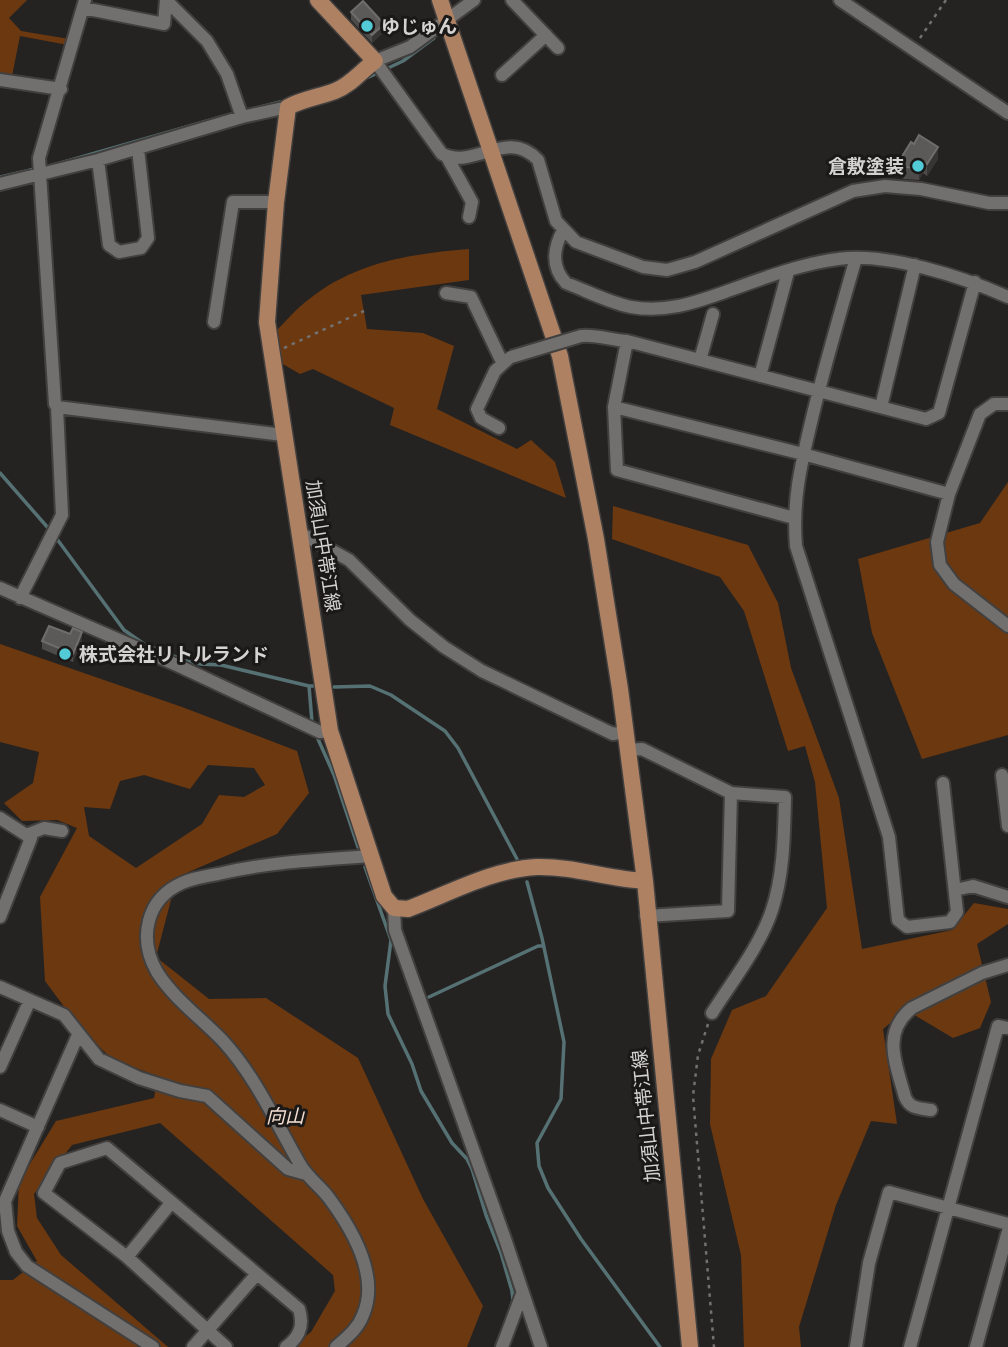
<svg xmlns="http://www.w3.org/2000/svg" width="1008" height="1347" font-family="'Libre Baskerville','Noto Sans JP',serif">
<rect width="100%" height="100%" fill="#252321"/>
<path fill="#6c3810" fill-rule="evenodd" d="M0,0H27L9,18L21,31L69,39L68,45L20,36L12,76L0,74Z
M469,249V280L361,295L367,329L423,333L454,346L437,409L517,449L531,440L555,462L566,498L390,425L394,408L313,369L300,374L281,363L277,330C287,320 297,308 308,300C355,262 410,254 469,249Z
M1008,482V735L922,759L872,633L858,559L980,523Z
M613,506L748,545L778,603L791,668L839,798L862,949L952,930L974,903L1008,909V924L977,944L991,1002L980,1028L953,1038L906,1010L883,1029L897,1124L871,1121L836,1205L799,1327L801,1347H744L741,1255L710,1124L711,1059L732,1010L766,996L827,908L815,782L805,746L788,751L744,611L720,577L612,539Z
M0,644L182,707L297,751L309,793L277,834L177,877L156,957L209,999L266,998L358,1058L423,1199L483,1306L467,1347H292L311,1332L335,1291L333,1275L160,1123L72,1145L34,1194L37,1218L61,1255L168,1347H0V1280H13L37,1261L17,1226L19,1182L56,1121L154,1098L158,1076L113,1060L80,1028L45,981L40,897L77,828L57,820L22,821L4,803L33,783L39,752L0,742ZM208,765L254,768L265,785L244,797L219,795L202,824L136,868L89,836L84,807L110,809L120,781L144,775L190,789Z"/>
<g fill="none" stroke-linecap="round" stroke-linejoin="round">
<path stroke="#567174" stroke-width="3.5" d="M369,77L403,61L434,38
M252,109L280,102
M50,166L221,117
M0,177L35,169
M0,473L49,529
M54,535L124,630L144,644L186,661L201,664L221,665L309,686H317
M309,686L312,722
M334,687L370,686L391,695L445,731L458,748L517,859
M318,739L334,775L358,847
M365,867L391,940L385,986L388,1014L412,1064L421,1091L452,1143L467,1159L472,1169L486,1215L501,1253L512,1291L513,1300L511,1306
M527,882L542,938L564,1042L561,1099L537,1143L539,1166L548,1188L581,1239L660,1347
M429,997L538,946H544"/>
<defs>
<path id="minor" d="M474,0L410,47L375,61L442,154C475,170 507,127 538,160L556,221L576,242L643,267L667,270L695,262L853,191L885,186L921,189L989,203H1008
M512,0L558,48
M840,0L1008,113
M167,1L207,41L227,74L242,117
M83,8L164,24L166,0
M502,75L546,35
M0,80L61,89
M447,157L472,202L469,217
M98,160L109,245L119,252L141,248L148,238L138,149
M0,184L98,160L242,117L288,107
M563,230C553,249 551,267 566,283C587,291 610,303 631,307C666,313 693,303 725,292C758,280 803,263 838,259C887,252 963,277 1008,297
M856,258C841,310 826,361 813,414C802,461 792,497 796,546L889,837L898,920L907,927L950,922L957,912L943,783
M446,293L471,297L502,362
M214,322L233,202H276
M581,336C596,334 611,340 627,341
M700,360L713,314
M760,376L788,272
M1008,404H994L980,414L949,494L937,542L940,565L954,584L1008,626
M57,407L283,435
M614,407L803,454L949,494
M881,407L915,265
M499,428L481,418L477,409L495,371L508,359
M794,518L617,470L614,407L627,341L926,419L939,413L975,282
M300,533L349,560L410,620L444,647L482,671L613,734L625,732
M0,588L179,666L320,732L330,731
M20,598L62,515L57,407L55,404L39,158L85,0
M628,750L642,749L731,793L728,911L646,916
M1002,775L1008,826
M0,818L31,838L0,917
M26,835L44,828L62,831
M955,890L973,886L1008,897
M394,908L395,930L505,1239L541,1347
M0,987L64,1015L99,1059L139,1078L180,1091L207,1096L288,1169L306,1174
M712,1013C733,980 760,946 772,910C784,873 784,835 785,797L731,793
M78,1035L5,1201L8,1231L16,1252L27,1266L153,1347
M0,1067L30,1000
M0,1110L38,1127
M931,1110C919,1108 910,1109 905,1097C896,1064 881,1033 912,1008L982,973L1008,965
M127,1257L171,1203
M193,1347L256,1275
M226,1347L127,1257L44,1193L60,1163L107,1148L299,1309C304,1325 300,1337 286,1347
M336,1347C346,1338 358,1329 363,1315C380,1276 352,1229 329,1198C321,1187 309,1179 301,1166C277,1125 256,1077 223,1041C201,1018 174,999 157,972C138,939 146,899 182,883C193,878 206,876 218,874C268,862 319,860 371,856
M502,1347L522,1294
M856,1347L869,1263L889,1192L1008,1224
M910,1347L998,1026L1008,1028
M976,1347L1008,1231"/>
<path id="major" d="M318,0L375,61C361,71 351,85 335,91C319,97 303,99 288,107L276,202L267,322L330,731L384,896L394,908L408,909C448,894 493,869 537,867C573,866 608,879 645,881
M440,0L560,356L596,539L620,689L645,881L690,1347"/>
</defs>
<use href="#minor" stroke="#42403f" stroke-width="16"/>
<use href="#major" stroke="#42403f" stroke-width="19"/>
<path stroke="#73716f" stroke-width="2.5" stroke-dasharray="3.5 5" stroke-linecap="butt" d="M920,38L946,0
M284,348L364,311
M708,1024L698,1055L693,1096L714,1347"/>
<use href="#minor" stroke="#72706e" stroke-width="12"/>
<use href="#major" stroke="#ae8163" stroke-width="16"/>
<defs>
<path id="minor-bridge" d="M511,357L581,336"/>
</defs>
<use href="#minor-bridge" stroke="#42403f" stroke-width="16" stroke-linecap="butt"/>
<use href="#minor-bridge" stroke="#72706e" stroke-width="12"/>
</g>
<path fill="#4d4b49" d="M351,12L384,32L372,43L351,20Z
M938,159L927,176L923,173L919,180L904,179L898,175V163Z
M82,640L73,662L42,649V641Z"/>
<path fill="#373533" d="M384,24V32L372,43V35Z
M938,147V159L927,176V164Z
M923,161V173L919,180V168Z
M82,632V640L73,662V654Z"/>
<path fill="#5c5a58" stroke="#6f6d6b" stroke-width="2" d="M363,1L384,24L372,35L351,12Z
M919,135L938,147L927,164L923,161L919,168L904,167L898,163L911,142L914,144Z
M49,626L70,634L73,628L82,632L73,654L42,641Z"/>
<g fill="#52cbd7" stroke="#1b1918" stroke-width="2.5">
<circle cx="367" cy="26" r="7"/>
<circle cx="918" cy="166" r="7"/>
<circle cx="65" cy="654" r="7"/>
</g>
<g text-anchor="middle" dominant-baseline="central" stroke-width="6" stroke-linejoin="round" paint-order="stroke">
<g font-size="19" font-weight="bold" fill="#d5d3d2" stroke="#1b1918" text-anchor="start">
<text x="381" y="26">ゆじゅん</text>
<text x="904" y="166" text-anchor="end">倉敷塗装</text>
<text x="79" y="654">株式会社リトルランド</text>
</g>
<g font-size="19" fill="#d5d3d2" stroke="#1b1918">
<text transform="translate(323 546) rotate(81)">加須山中帯江線</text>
<text transform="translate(646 1116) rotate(-96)">加須山中帯江線</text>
</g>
<g font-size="19" font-style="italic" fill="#f4dfd2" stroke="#1b1918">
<text x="285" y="1116">向山</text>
</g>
</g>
</svg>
